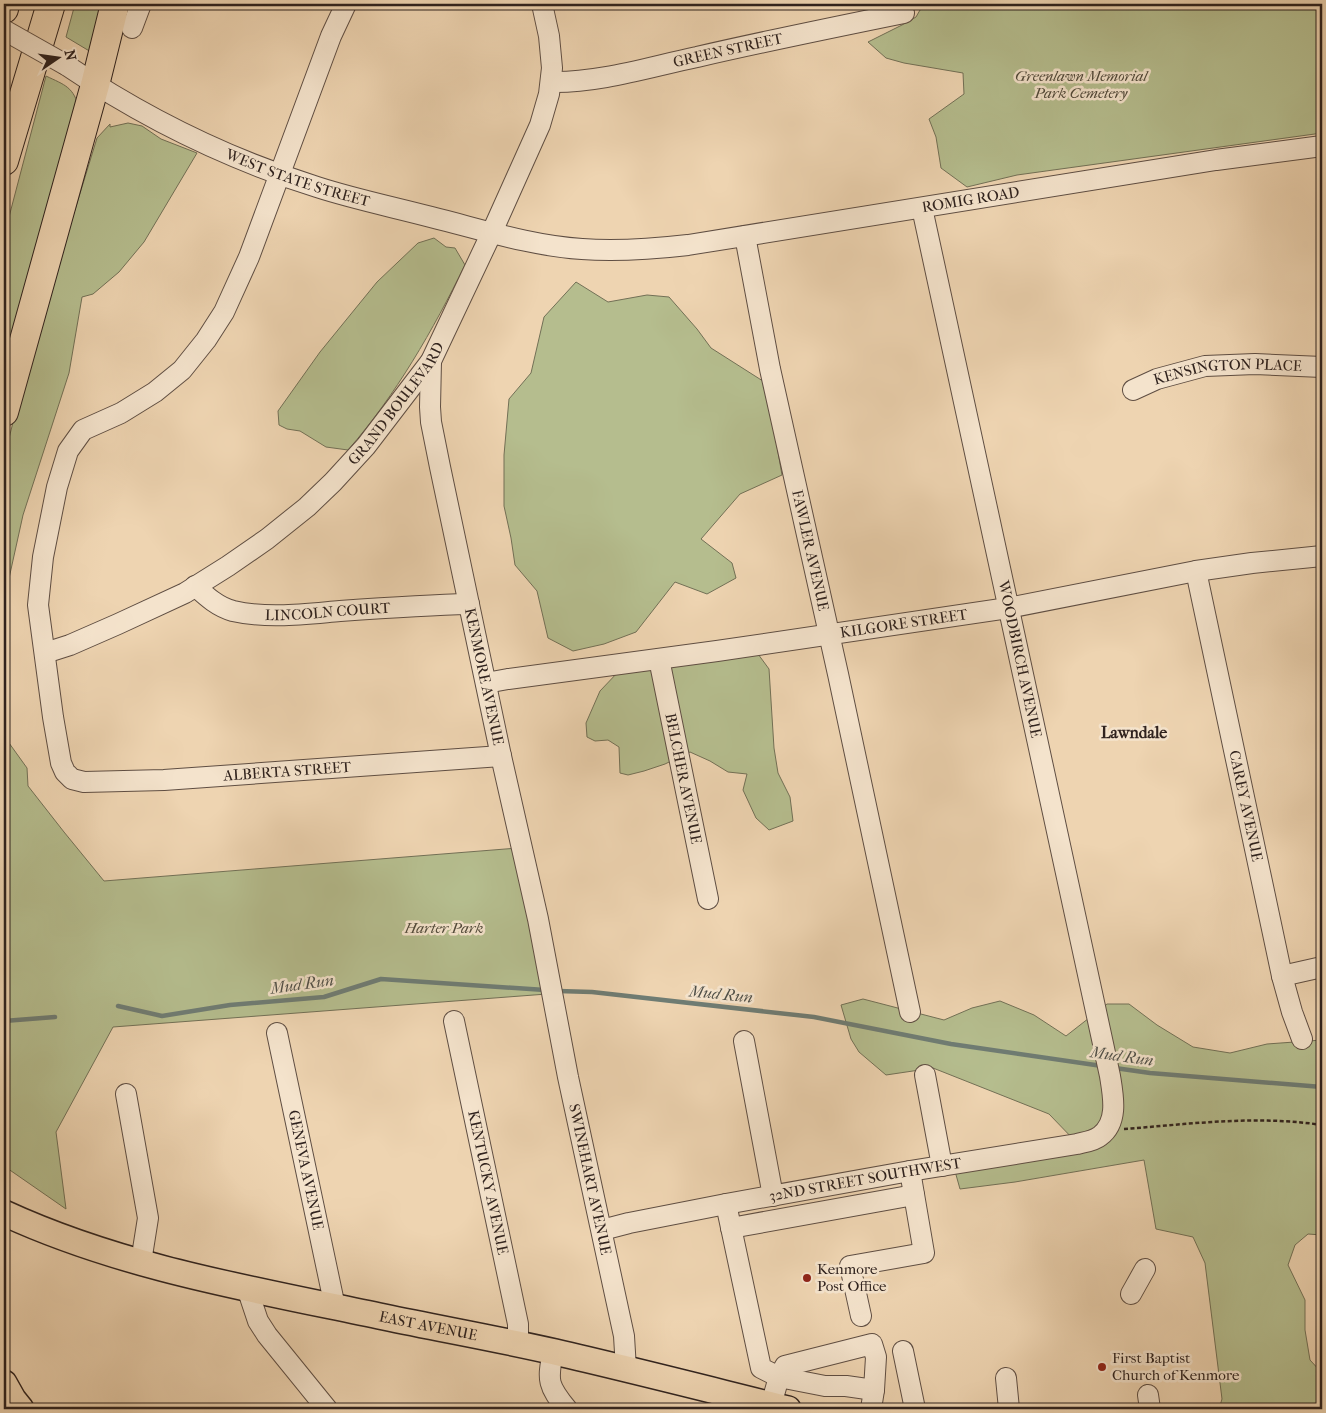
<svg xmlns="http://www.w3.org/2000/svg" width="1326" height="1413" font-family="'IM FELL French Canon',serif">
<rect width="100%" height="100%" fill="#eed4b1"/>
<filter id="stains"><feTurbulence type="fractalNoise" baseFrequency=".004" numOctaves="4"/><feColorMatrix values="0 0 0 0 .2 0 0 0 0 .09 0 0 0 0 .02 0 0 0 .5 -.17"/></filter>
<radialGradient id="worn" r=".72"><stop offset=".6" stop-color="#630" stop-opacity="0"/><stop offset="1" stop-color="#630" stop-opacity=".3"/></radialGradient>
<path fill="#b5bd8e" stroke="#727056" d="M75,4H109L91,52L66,37Z
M930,4H1322V133L1017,175L967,187L941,168L936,137L929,119L964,94L963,73L904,63L886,58L868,42L902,25L916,17L920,10Z
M46,76C65,85 74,87 79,109L4,369V236Z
M128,123L142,126L161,139L197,153L144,242L119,272L93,294L82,297L69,373L23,515L4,601V458L28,363L97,138L110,124V127Z
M434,238L446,247L455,248L465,265C433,330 396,395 348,450L326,447L300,431L287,429L279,425L278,411L320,352L377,282L418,243Z
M576,282L608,302L647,295L669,297L697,329L711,348L766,383L782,475L740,494L701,539L732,563L736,578L707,594L675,582L636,632L604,644L573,651L548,638L537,591L515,565L511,538L504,506V455L509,399L531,373L544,317Z
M758,654L769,669L774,748L778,773L790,797L793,821L769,830L756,818L743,790L747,774L728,772L710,761L690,752L665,764L644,771L628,775L620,773L619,747L608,740L595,741L587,737L586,723L600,691L619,671Z
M4,736L27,768L28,786L64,832L104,881L518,848L547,994L113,1027L56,1132L66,1209L4,1166V1100L5,1092L4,1066Z
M863,999L944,1020L972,1008L1000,1001L1034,1015L1066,1036L1107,1004H1129L1157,1025L1193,1047L1230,1053L1267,1044L1322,1040V1235L1308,1234L1295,1245L1288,1265L1305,1300V1330L1310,1360L1322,1373V1409H1219L1222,1399L1205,1263L1193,1237L1156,1229L1144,1160L1015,1182L960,1189L953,1164L1077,1143L1049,1114L933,1068L886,1075L859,1052L851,1039L841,1005Z"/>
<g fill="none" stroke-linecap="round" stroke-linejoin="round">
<path stroke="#6f7c73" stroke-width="4.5" d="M558,991L592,992L814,1017L951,1044L1102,1066
M118,1006L162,1016L230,1005L324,997L381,979L545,990
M4,1021L55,1017
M1115,1068L1150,1073L1322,1087"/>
<defs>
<g id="minor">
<path id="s1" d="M346,4L331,36L249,257L224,312L206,340L182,370L155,392L121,413L83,430L68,451L57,487L43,557L38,605L53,717L61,763L65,772L72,779L84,782L164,780L501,756"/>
<path d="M132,28L141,4"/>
<path id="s2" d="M66,65C143,117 228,159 317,187C354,199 393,207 431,217C480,229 531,246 582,249C618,252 653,249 688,245L1216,160L1322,146"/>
<path id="s3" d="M551,82C600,83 649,67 697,57C766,41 835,27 904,13"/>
<path id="s4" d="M745,236L770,369L838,674L910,1012"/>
<path id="s5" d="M431,361L430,407L431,422L440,467L501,756L538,919L568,1077L624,1336L626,1369"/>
<path id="s6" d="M1133,390L1157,379L1205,366L1255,364L1322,367"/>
<path id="s7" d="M1196,571L1282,976L1292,1012L1302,1039"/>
<path id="s8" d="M195,586C207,597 218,607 233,611C268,619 305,614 340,611C383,608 426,605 469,604"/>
<path id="s9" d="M45,653L70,645L118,624L185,593L228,566L267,539L307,507L333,482L366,446L431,361L492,232L540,125L549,94L552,68L549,36L542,4"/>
<path id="s10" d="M659,659L708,899"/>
<path id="s11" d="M486,683L508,679L717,651L1008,608L1196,571L1252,563L1322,556"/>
<path d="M1282,976L1322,967"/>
<path id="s12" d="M454,1021L518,1324V1338L515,1344"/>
<path id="s13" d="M277,1033L335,1307"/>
<path d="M744,1041L773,1196"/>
<path d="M925,1075L942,1166"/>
<path d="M126,1094L148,1218L141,1262"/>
<path d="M726,1204L761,1368L779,1377L825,1386H846L874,1390"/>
<path d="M731,1228L914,1195"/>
<path id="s14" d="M602,1230L629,1223L726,1204L910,1171L1077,1144C1085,1142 1094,1141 1100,1136C1119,1122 1113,1095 1110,1076L922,208"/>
<path d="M247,1288L258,1321L267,1335L327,1409"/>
<path d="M1131,1294L1145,1269"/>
<path d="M861,1316L850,1266L924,1253L910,1171"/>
<path d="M903,1351L915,1409"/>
<path d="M553,1352C547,1381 548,1386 567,1409"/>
<path d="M1006,1378L1009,1409"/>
<path d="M1148,1395L1150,1409"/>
<path d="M771,1405L779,1377L785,1366L872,1344L876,1357L874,1390L871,1409"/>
</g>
<g id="major">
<path id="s15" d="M4,1213C123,1268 256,1290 384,1317C441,1329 498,1339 555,1352C633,1370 711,1390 788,1409"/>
<path d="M4,1383L13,1399L21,1409"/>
</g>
<path id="highway" d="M4,9L5,4
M4,161L51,4
M4,412L95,85L115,4"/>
</defs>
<use href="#minor" stroke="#5f4e43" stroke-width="22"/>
<use href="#major" stroke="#2f221e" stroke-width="28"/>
<use href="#highway" stroke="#2f221e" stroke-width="30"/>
<path stroke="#2f221e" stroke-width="2.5" stroke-dasharray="4 2.5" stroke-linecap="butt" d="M1124,1129C1190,1124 1256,1115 1322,1125"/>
<use href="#minor" stroke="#f4e3cc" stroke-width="20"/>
<use href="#major" stroke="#eed4b1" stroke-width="25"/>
<use href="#highway" stroke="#eed4b1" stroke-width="28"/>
<defs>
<path id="minor-bridge" d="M4,30L66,65"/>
</defs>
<use href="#minor-bridge" stroke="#5f4e43" stroke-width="22" stroke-linecap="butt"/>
<use href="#minor-bridge" stroke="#f4e3cc" stroke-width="20"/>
</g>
<g fill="#8f2418" stroke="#f4e3cc" stroke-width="2">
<circle cx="807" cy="1278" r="5"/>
<circle cx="1102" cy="1367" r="5"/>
</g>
<g text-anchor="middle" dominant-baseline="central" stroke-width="5" stroke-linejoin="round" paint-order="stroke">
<g font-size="15" fill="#2f221e" stroke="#f4e3cc">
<text stroke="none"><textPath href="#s3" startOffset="180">GREEN STREET</textPath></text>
<text stroke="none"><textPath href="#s2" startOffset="259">WEST STATE STREET</textPath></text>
<text stroke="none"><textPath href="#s2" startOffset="945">ROMIG ROAD</textPath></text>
<text stroke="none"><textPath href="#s6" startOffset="98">KENSINGTON PLACE</textPath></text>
<text stroke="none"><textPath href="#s9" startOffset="439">GRAND BOULEVARD</textPath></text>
<text stroke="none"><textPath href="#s4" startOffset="321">FAWLER AVENUE</textPath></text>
<text stroke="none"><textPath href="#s8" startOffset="141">LINCOLN COURT</textPath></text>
<text stroke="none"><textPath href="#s11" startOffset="422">KILGORE STREET</textPath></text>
<text transform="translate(1020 659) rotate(78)">WOODBIRCH AVENUE</text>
<text stroke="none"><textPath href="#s5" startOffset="321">KENMORE AVENUE</textPath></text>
<text stroke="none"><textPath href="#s1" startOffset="1098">ALBERTA STREET</textPath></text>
<text stroke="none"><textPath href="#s10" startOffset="122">BELCHER AVENUE</textPath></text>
<text stroke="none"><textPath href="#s7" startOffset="240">CAREY AVENUE</textPath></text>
<text stroke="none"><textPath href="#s13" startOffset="140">GENEVA AVENUE</textPath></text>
<text stroke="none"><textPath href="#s5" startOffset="835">SWINEHART AVENUE</textPath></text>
<text stroke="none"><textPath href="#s14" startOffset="268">32ND STREET SOUTHWEST</textPath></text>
<text stroke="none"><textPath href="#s12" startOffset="165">KENTUCKY AVENUE</textPath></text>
<text stroke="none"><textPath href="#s15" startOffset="440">EAST AVENUE</textPath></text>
</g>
<g font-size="15" font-style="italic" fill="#50493a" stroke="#f4e3cc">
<text x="1081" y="76">Greenlawn Memorial<tspan x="1081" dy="17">Park Cemetery</tspan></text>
<text x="444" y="928">Harter Park</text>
</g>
<g font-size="15" fill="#2f221e" stroke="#f4e3cc" text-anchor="start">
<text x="817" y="1269">Kenmore<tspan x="817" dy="17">Post Office</tspan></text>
<text x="1112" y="1358">First Baptist<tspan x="1112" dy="17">Church of Kenmore</tspan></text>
</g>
<g font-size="16" font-weight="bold" fill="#2f221e" stroke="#f4e3cc">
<text x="1134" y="732">Lawndale</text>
</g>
<g font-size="16" font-style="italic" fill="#4f4f48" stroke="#f4e3cc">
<text transform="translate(302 984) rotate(-8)">Mud Run</text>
<text transform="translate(721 994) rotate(6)">Mud Run</text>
<text transform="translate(1122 1056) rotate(8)">Mud Run</text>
</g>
</g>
<rect width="1326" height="1413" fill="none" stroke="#eed4b1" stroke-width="20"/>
<rect x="5" y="5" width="1316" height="1403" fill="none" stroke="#2f221e" stroke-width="2.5"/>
<rect x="10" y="10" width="1306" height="1393" fill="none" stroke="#2f221e"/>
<g transform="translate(58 58) rotate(77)" stroke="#f4e3cc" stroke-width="4" paint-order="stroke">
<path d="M0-4L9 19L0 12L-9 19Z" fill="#2f221e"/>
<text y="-8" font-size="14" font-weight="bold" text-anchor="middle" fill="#2f221e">N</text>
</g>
<rect width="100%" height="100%" filter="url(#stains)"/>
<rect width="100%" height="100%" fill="url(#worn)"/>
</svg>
